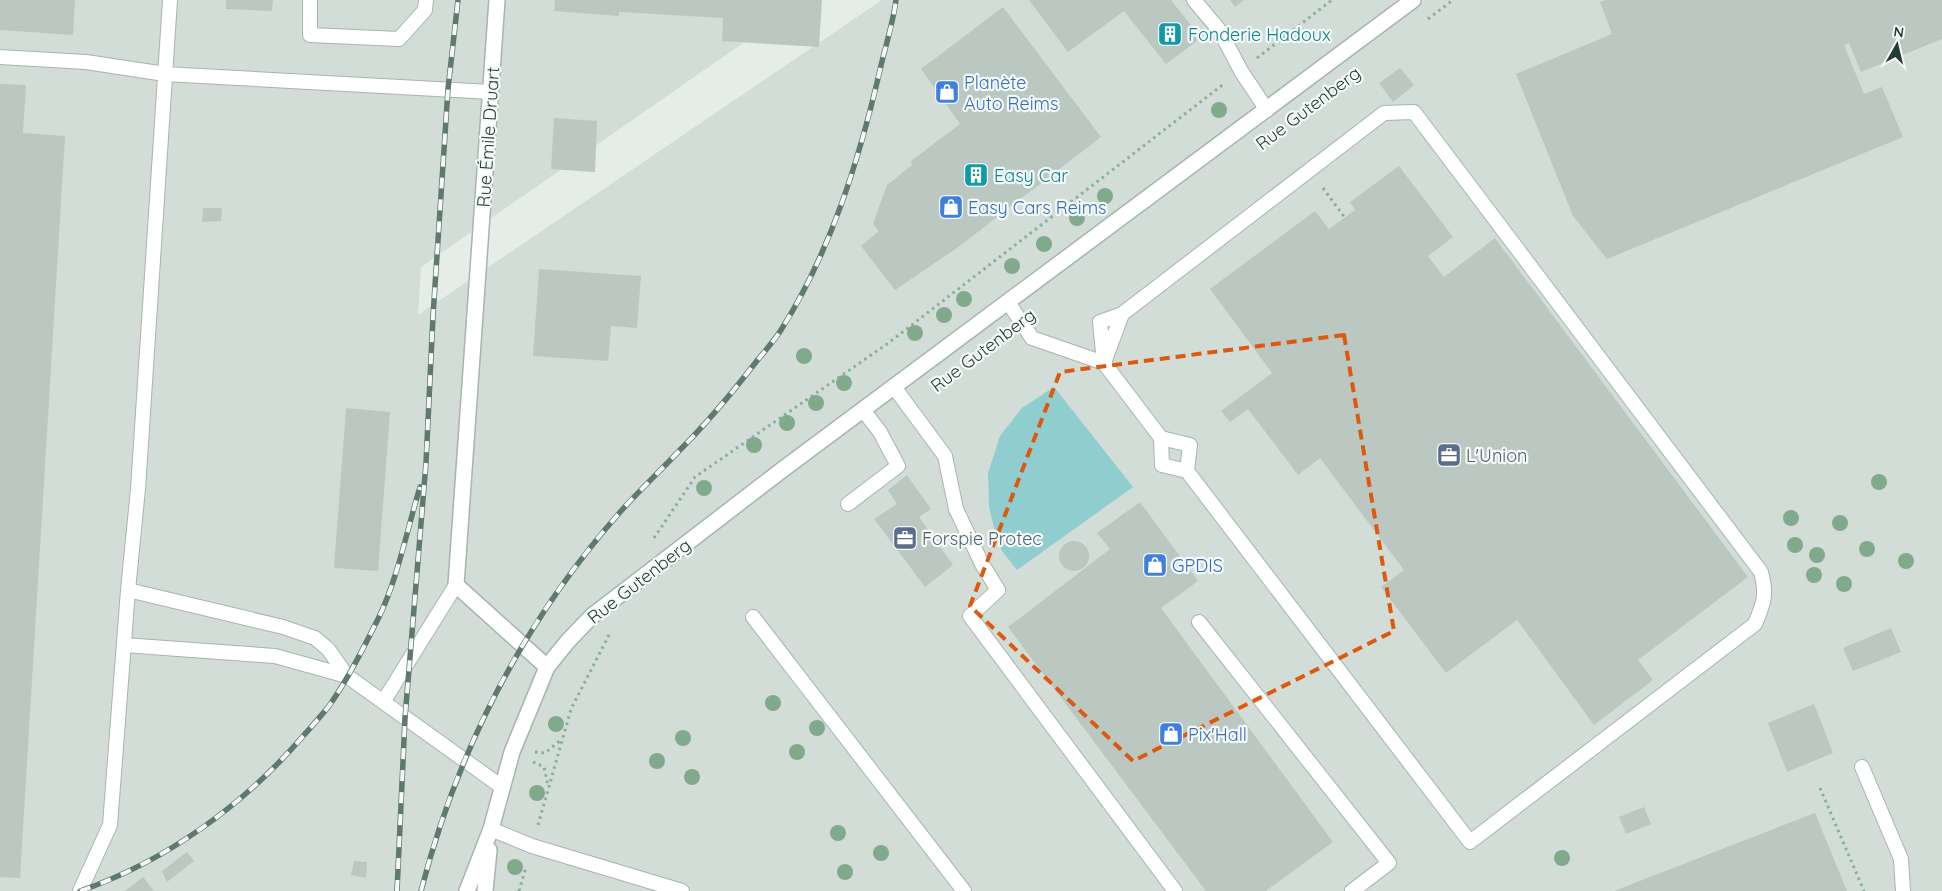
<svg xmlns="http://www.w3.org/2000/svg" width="1942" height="891" font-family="Quicksand,sans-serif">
<rect width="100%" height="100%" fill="#e4ede8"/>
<path fill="#d2ddd7" d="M0,0H805L421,267L418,315L882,0H1942V891H0Z"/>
<path fill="#8fcdcf" d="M1054,387L1133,487L1017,570L1002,551L996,536L989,507L988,473L1000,436L1022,408Z"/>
<path fill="#bac8c1" d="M0,0H75L73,35L0,30Z
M226,0H273L272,11L226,9Z
M555,0H822L819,47L722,41L723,18L619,12V16L554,11Z
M1029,0H1171L1201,38L1166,64L1124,11L1068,52Z
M1230,0H1244L1235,7Z
M1605,0H1942V39L1861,72L1849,43L1844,45L1864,94L1882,87L1903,137L1607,259L1573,216L1516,74L1612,34L1600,2Z
M1003,7L1101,137L957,248L895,290L861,246L879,231L873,224L887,185L912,165L911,161L960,124L921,69Z
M1400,68L1414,85L1393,102L1379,83Z
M0,84L26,85L23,133L65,136L20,878L0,877Z
M554,118L597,121L595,172L551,169Z
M1399,166L1453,237L1428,256L1444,277L1495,238L1748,577L1638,660L1653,680L1594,725L1517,620L1446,673L1381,587L1404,570L1320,458L1298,475L1248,409L1230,422L1221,411L1272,373L1210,289L1315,211L1329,229L1355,210L1350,202Z
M203,208H222L221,221L202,222Z
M539,269L641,276L637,328L611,326L608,361L533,356Z
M346,408L390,412L378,571L334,568Z
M907,475L931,509L919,517L953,565L925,587L874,519L897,504L888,490Z
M1140,502L1198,581L1161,608L1333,842L1266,891H1206L1008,627L1110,549L1097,533Z
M1059 556a15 15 0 1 1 30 0a15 15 0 1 1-30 0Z
M1891,628L1901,652L1853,671L1843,648Z
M1814,704L1833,753L1787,772L1768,723Z
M1644,807L1651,824L1626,834L1619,817Z
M1815,813L1847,891H1614Z
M187,852L194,861L167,882L162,871Z
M354,861L367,862L366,878L351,875Z
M143,877L154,891H125Z"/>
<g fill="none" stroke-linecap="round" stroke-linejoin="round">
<defs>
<path id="service" d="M310,0V35L399,39L425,10L426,0
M1194,0L1220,31L1241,71L1267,110
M0,57L86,62L165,74L491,92
M1008,302L1032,338L1104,363L1161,438L1162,465L1187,471L1470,842L1755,624C1764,603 1767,594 1761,572L1414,112L1384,113L1122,314L1100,322L1104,363
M1105,360L1122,314
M894,387L945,456L956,509L982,564L998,590L970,616L1175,891
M1161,438L1190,445L1187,471
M848,504L898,466L880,432L863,410
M128,590L283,627L315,638L328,649L347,676
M753,617L964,891
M1199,622L1389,863L1352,891
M124,645L275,656L347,676L502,787
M383,702L456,585
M1862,767L1901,859L1903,891
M491,829L532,846L682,891
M80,891L110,825L128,590L138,489L170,0"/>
<path id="minor" d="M497,0L456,585L547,667
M467,891L491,829L512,752L547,667L568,641L592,616L782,470L1413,0
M485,891L489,850"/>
</defs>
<use href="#service" stroke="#a7b5ae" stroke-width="16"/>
<use href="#minor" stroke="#a7b5ae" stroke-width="18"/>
<path stroke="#86af9d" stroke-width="3" stroke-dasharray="2.5 4" stroke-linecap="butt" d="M1428,19L1453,0
M1257,58L1332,0
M1323,188L1345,218
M654,538L695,477L887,344L1225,83
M535,752L545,753L562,739
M533,762L544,767L548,786
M1820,788L1864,891
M538,825L571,709L610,633
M519,891L526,867"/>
<use href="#service" stroke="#fff" stroke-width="14"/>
<use href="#minor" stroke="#fff" stroke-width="15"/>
<defs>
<path id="rail" d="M80,891C167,861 245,804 304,735C312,726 321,716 329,706C348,679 364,647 379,617C398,577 407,530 420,487
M397,891L405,718L426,463L433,316L448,89L458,0
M421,891C458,748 523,622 621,511C639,491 659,472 678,452C706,424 732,393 756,362C764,352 774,341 781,330C831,251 859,160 880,70C885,47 893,24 896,0"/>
</defs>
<use href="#rail" stroke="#5f796f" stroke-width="5.5"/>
<use href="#rail" stroke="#f5f9f7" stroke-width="4" stroke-dasharray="11" stroke-linecap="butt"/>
</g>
<g fill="#81aa8d">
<circle cx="1219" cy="110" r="8"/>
<circle cx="1105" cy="196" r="8"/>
<circle cx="1077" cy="218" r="8"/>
<circle cx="1044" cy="244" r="8"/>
<circle cx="1012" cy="266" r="8"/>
<circle cx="964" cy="299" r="8"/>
<circle cx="944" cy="315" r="8"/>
<circle cx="915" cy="333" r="8"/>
<circle cx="804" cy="356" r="8"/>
<circle cx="844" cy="383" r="8"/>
<circle cx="816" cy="403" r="8"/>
<circle cx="787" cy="423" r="8"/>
<circle cx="754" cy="445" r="8"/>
<circle cx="1879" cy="482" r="8"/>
<circle cx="704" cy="488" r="8"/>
<circle cx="1791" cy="518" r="8"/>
<circle cx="1840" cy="523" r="8"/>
<circle cx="1795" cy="545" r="8"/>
<circle cx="1867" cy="549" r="8"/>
<circle cx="1817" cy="555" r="8"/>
<circle cx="1906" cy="561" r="8"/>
<circle cx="1814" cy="575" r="8"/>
<circle cx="1844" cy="584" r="8"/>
<circle cx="773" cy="703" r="8"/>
<circle cx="556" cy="724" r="8"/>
<circle cx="817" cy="728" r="8"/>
<circle cx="683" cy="738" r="8"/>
<circle cx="797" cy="752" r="8"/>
<circle cx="657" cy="761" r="8"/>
<circle cx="692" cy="777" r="8"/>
<circle cx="537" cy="793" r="8"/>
<circle cx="838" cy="833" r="8"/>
<circle cx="881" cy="853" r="8"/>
<circle cx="1562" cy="858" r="8"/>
<circle cx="515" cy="867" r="8"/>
<circle cx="845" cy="872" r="8"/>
</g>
<path fill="none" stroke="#de580e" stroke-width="4" stroke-dasharray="10 6" stroke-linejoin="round" d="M1344,335L1394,631L1133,761L970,606L1060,372Z"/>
<defs>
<symbol id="building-square" viewBox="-11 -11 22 22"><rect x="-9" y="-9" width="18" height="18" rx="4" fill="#0f9aa8" stroke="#f5f9f7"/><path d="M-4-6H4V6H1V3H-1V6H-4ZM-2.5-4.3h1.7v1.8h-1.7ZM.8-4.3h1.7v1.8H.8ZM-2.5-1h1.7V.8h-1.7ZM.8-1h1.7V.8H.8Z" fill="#fff"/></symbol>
<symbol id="shop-square" viewBox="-11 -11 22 22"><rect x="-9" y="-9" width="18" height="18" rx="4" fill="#3f7fe0" stroke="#f5f9f7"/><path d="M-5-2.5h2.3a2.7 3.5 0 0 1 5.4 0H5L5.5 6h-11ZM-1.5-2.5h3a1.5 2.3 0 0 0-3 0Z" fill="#fff"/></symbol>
<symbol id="office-square" viewBox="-11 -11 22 22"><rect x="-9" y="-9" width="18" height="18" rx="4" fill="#5c6f8a" stroke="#f5f9f7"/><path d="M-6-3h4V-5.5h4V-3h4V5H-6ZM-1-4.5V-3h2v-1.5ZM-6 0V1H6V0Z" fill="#fff"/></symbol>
</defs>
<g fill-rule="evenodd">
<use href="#building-square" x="1156" y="20" width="28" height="28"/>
<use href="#shop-square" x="933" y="78" width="28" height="28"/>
<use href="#building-square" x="962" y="161" width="28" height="28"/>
<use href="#shop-square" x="937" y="193" width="28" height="28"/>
<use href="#office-square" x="1435" y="441" width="28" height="28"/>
<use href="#office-square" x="891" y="524" width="28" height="28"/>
<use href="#shop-square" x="1141" y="551" width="28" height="28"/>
<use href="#shop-square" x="1157" y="720" width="28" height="28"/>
</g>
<g text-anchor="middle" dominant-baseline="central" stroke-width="4.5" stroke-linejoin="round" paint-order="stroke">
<g font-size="18" fill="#0d838f" stroke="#f5f9f7" text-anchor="start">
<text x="1188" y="34">Fonderie Hadoux</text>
<text x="994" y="175">Easy Car</text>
</g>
<g font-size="18" fill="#366cbe" stroke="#f5f9f7" text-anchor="start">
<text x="964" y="82">Planète<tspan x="964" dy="21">Auto Reims</tspan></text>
<text x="968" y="207">Easy Cars Reims</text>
<text x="1172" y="565">GPDIS</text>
<text x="1188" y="734">Pix'Hall</text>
</g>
<g font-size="18" fill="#243e34" stroke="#f5f9f7">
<text transform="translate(1308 108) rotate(-37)">Rue Gutenberg</text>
<text transform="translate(488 137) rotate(-86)">Rue Émile Druart</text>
<text transform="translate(983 350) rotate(-37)">Rue Gutenberg</text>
<text transform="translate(639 581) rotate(-38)">Rue Gutenberg</text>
</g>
<g font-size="18" fill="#4e5e75" stroke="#f5f9f7" text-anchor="start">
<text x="1466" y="455">L'Union</text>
<text x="922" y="538">Forspie Protec</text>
</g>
</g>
<g transform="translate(1897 45) rotate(8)" stroke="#f5f9f7" stroke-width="4" paint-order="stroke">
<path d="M0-4L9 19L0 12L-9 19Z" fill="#243e34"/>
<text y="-8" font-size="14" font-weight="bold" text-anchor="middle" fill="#243e34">N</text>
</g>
</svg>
